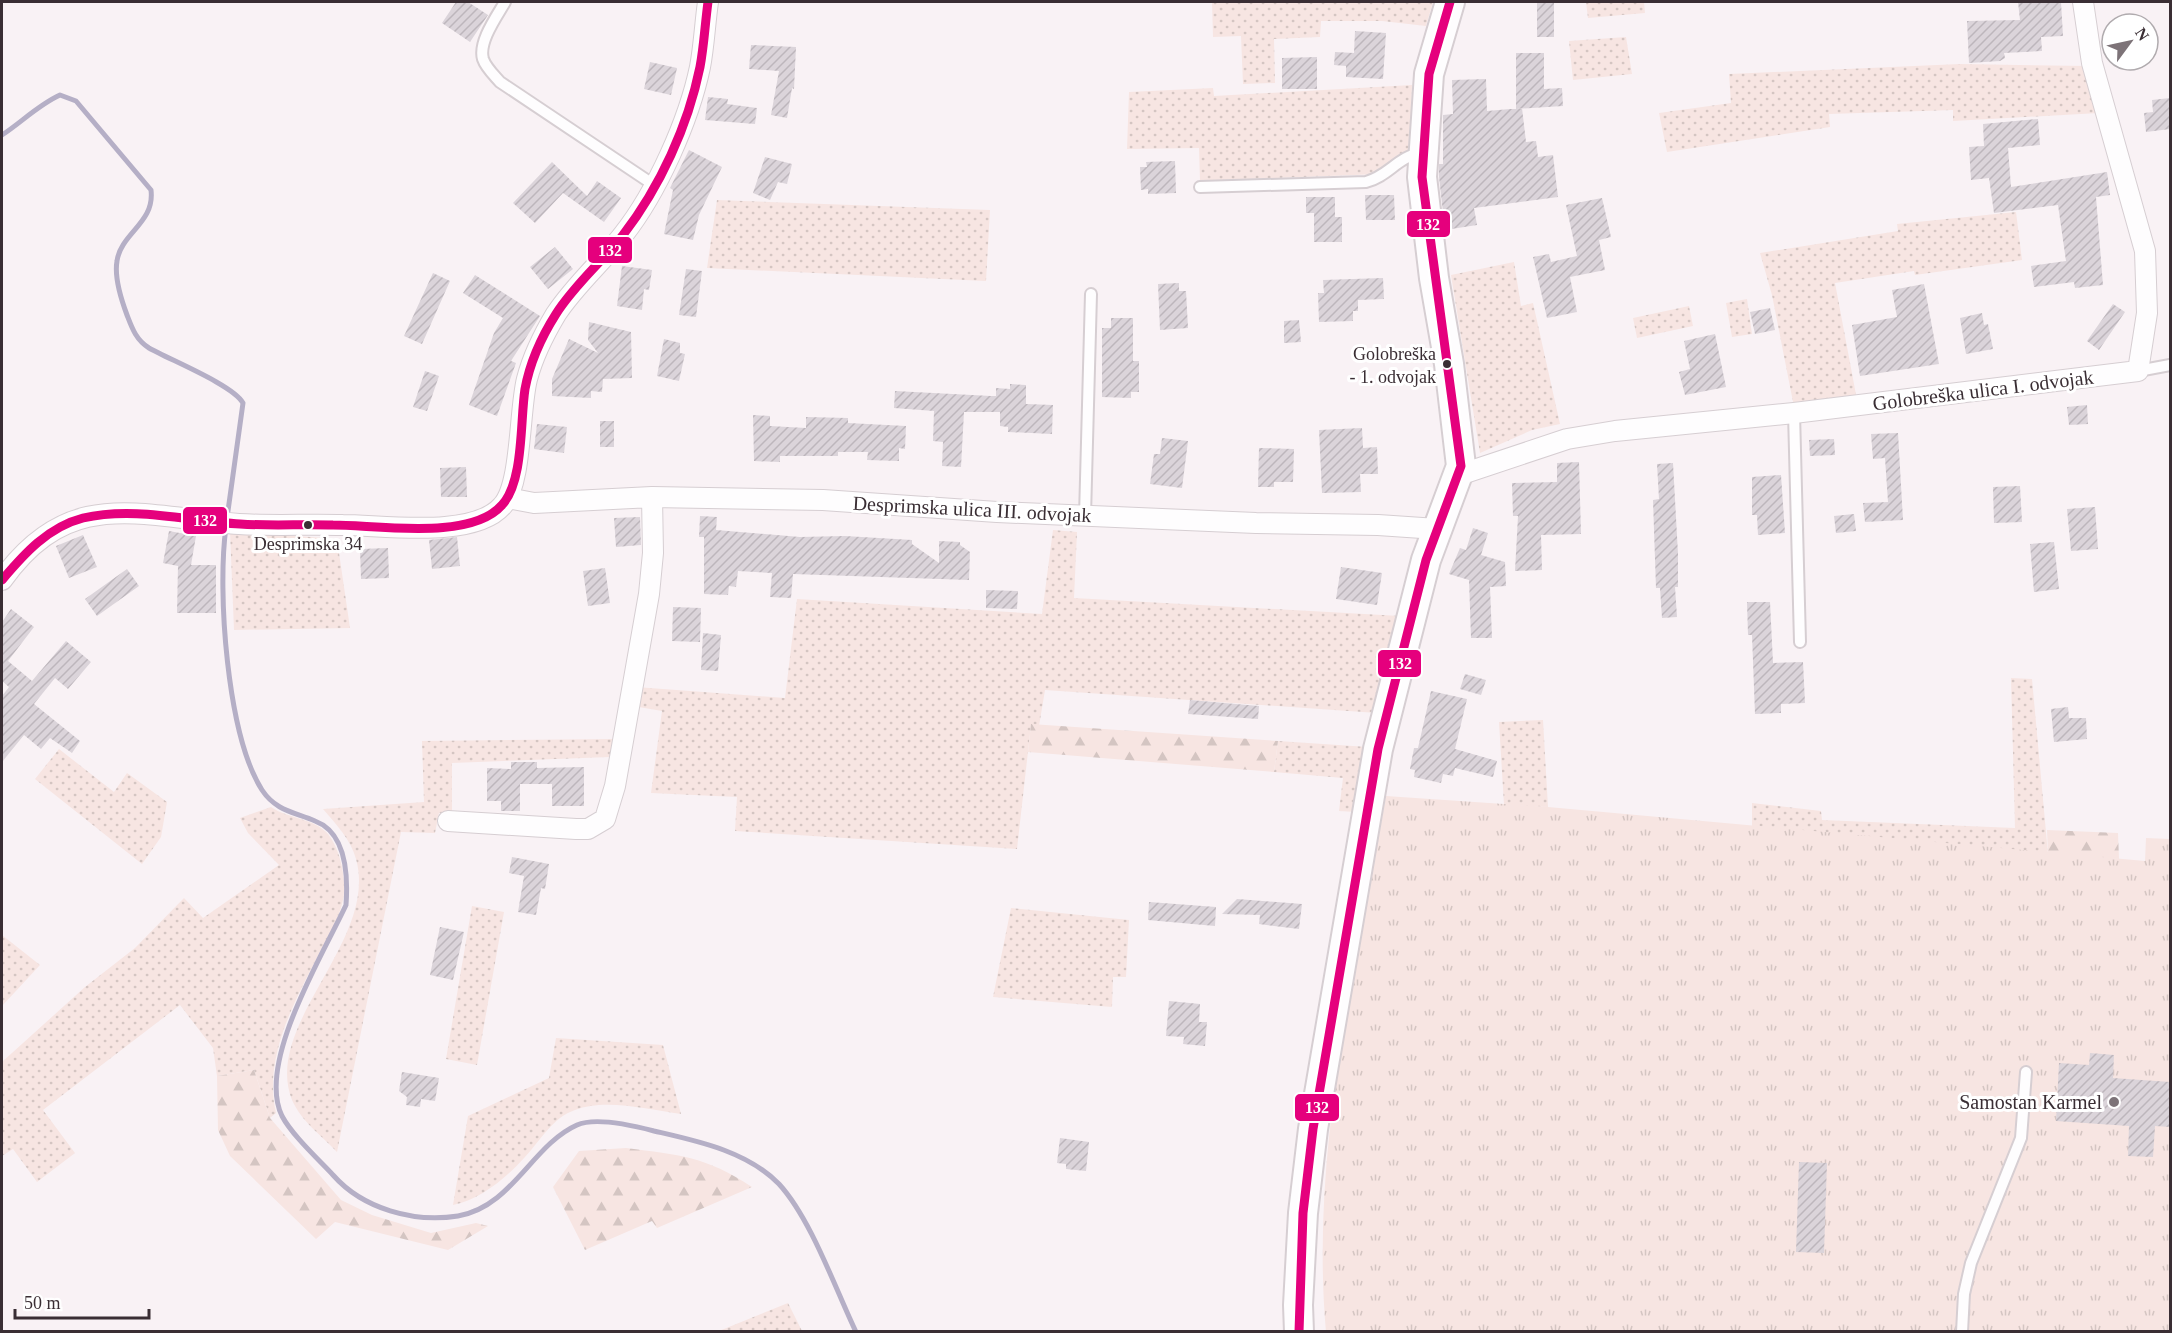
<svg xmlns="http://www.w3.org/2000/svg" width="2172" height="1333" font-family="Georgia,serif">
<defs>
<pattern id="grass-dots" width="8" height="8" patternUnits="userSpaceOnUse" patternTransform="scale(1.5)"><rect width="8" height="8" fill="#f7e5e2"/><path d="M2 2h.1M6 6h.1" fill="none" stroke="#d4c5c2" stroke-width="1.8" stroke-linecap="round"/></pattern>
<pattern id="forest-firs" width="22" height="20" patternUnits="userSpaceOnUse" patternTransform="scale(1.5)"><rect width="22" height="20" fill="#f7e5e2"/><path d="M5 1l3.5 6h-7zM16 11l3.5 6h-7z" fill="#d4c5c2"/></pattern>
<pattern id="park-tufts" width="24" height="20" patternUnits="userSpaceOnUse" patternTransform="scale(1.5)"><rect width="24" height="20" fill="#f7e5e2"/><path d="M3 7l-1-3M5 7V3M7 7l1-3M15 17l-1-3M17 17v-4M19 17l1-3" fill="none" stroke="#d4c5c2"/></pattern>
<pattern id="building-hatch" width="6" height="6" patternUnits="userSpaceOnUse" patternTransform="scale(1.5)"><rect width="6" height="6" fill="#dbd4da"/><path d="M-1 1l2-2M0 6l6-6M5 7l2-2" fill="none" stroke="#bdb6bc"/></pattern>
</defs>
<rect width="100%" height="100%" fill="#f9f2f5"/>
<path fill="url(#grass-dots)" d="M1212,2H1433L1426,26L1382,21H1321L1320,37L1274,39L1275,83L1243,84L1241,36L1213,37Z
M1586,2H1644L1645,13L1588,18Z
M1626,37L1632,74L1573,80L1569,41Z
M1960,64L2088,66L2099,113L1953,121V110L1829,114L1830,127L1667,152L1659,113L1731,103L1729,74Z
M1412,85L1410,151L1396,158L1380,174L1200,181L1199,148L1127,149L1129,92L1213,88L1214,96Z
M717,200L990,210L986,281L707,268Z
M2016,212L2022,260L1915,275L1914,271L1835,283L1857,400L1794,407L1772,295L1760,253L1898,231L1897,224Z
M1514,262L1521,306L1533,303L1560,424L1532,430L1480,453L1451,275Z
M1747,299L1752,334L1732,337L1726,303Z
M1689,306L1693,326L1637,338L1633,318Z
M1053,530L1077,532L1074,598L1400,616L1377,713L1045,690L1039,726L1031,725L1017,849L735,831L737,797L651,793L662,711L633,706L636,687L785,698L797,599L1042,614Z
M230,531L337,539L350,628L234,630Z
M2011,678L2032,679L2048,854L1752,826V803L1821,811L1822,820L2015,828Z
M1543,720L1548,807L1504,805L1499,722Z
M613,739L610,757L452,763V812L439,813L435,833L401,832L337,1152C322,1136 301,1121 292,1100C262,1024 379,941 356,859C351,840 336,824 323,809L424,802L422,741Z
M1278,741L1368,747L1356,812L1339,811L1343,778L1274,772Z
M59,749L114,792L127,773L167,802L161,837L142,864L35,779Z
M271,807C288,819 314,818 328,834C341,850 348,884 342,904C338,921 327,938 319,954C294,1002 263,1058 276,1113L270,1118L254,1070L217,1076L213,1048L180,1005L43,1110L75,1153L37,1182L13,1149L2,1156V1062L85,987L135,948L184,898L203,918L279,865L248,833L240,818Z
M472,906L504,912L477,1065L446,1059Z
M1011,908L1129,920L1126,977H1113L1112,1007L993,997Z
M2,935L40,965L2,1006Z
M556,1038L663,1045L681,1114C649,1110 606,1098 575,1110C552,1118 541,1140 525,1157C506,1178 481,1199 453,1205L468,1116L549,1078Z
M788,1303L802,1331H719Z"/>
<path fill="url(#forest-firs)" d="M1031,724L1278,741L1274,772L1028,752Z
M2047,830L2118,833L2119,859L2048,854Z
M254,1070L270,1118L341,1200L372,1215L431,1233L476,1223L488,1226L448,1250L335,1222L316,1239L230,1156L218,1130L217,1076Z
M626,1148C680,1155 705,1156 752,1187L657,1228L652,1221L585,1250L553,1187L579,1151Z"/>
<path fill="url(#park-tufts)" d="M1386,796L1548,807L2145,861L2146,838L2170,839V1331L1326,1332C1310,1152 1355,972 1386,796Z"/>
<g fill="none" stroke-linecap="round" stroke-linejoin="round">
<path stroke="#b5afc6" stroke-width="5" d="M2,135C22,122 38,105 60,95L76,101L151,190C155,223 121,233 117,261C114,278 121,299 127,315C132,328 136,340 149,348C170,360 233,385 243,403L227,518
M226,527C217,591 227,735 262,790C276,811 294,812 315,821C347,833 348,877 346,905C323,955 256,1063 282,1116C292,1135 318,1159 333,1175C363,1209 414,1223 458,1216C512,1207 532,1145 577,1125C595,1117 635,1126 654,1131C697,1141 747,1151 779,1184C811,1219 835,1288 856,1332"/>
</g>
<path fill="url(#building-hatch)" d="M456,2H468L488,15L470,42L442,23Z
M1537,2H1554V37H1537Z
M2018,2H2061L2063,36L2041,37L2042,51L2004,53L2005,58L2000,61L1969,63L1967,21L2020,20Z
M1355,31L1386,33L1383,79L1346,77V66L1334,65L1335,52L1354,53Z
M751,45L796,47L794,89L792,88L787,118L771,115L779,71L749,69Z
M1516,53H1544V89L1562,88L1563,106L1516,109Z
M1317,57V89H1282V58Z
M650,62L677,68L671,95L644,89Z
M1486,79L1487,111L1522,108L1526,142L1536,141L1538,157L1553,155L1558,197L1474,208L1477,225L1445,230L1439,177V164H1443V115L1453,114L1452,80Z
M708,97L728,99L727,104L757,108L755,124L705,120Z
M2170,98V129L2146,132L2144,113L2153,112L2152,100Z
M2038,119L2040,145L2008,148L2011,187L2107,172L2110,195L2096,197L2103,285L2075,288L2074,282L2034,287L2031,266L2066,261L2058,205L1994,213L1989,178L1971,180L1969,147L1984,146L1983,124Z
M689,150L722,167L699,215L693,240L664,234L673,190L670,188Z
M765,157L792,164L787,184L778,182L770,200L753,193Z
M1175,161L1176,193L1148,194V189L1141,190L1140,167H1147L1146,162Z
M552,162L587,196L597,181L621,198L604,222L563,193L535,223L513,203Z
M1365,195H1394L1395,220H1366Z
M1306,197H1335V217H1342V242H1314V213H1306Z
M1602,198L1611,237L1599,240L1605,270L1570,277L1577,312L1547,318L1533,257L1549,254L1551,262L1577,256L1566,205Z
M555,247L573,269L548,289L530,267Z
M622,266L652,270L649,290L644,289L642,310L617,306Z
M686,269L702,271L696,317L679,315Z
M433,273L450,281L422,344L404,336Z
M475,275L540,316L511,361L516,363L497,416L469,405L494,333L503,318L463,293Z
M1383,278L1384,299L1358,300V311H1353V321L1319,322L1318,293H1324L1323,280Z
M1179,283V291H1186L1188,328L1160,330L1158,284Z
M1924,284L1939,364L1860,376L1852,325L1897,317L1892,290Z
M2113,304L2125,312L2099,350L2087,341Z
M1770,308L1775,330L1755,334L1750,312Z
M1982,313L1984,325L1988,324L1993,349L1966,354L1960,318Z
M1111,318H1133V361H1139V392H1131V398L1102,397V328H1111Z
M1299,320L1301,342L1284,343V321Z
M589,322L631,332L632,378L603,379L602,392L591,391V398L552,396V379L569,339L598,353L588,340Z
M1715,334L1726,387L1685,395L1679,372L1690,369L1684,341Z
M664,339L680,343V353L685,354L679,381L657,376Z
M425,371L439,376L427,411L413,407Z
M1010,384L1026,385V404L1053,405L1052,434L1008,432V427L1000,426V412H964L961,467L942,466L943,442L933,441L934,411L894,408L895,391L991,396H996V388L1010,389Z
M2087,405L2088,424L2069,425L2067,407Z
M753,415L770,416V426L806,428V417L848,418V423L906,426L905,449L899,448V461L867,460L868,452H838V456H780V462L754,461Z
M600,421H614V447H600Z
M537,424L567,427L564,453L534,449Z
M1362,428L1363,448L1377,447L1378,474H1360L1361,492L1322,493L1319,430Z
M1898,433L1903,520L1865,522L1863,503L1888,502L1885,458L1873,459L1871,434Z
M1162,438L1188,441L1182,488L1150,484L1154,454H1160Z
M1834,439L1835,455L1810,456L1809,440Z
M1259,448L1294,449L1293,482H1274V487H1258Z
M1579,462L1581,534L1541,535L1542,570L1515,571L1518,516H1513L1512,483L1557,482V463Z
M1673,463L1678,554V587H1675L1677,617L1662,618L1660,588H1656L1653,500L1659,499L1657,464Z
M466,467L467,497H441L440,468Z
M1781,475L1785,533L1758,535L1757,515H1752V477Z
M2020,486L2022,522L1994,523L1993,487Z
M2095,507L2098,549L2071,551L2067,509Z
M1854,514L1856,531L1836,533L1834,516Z
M700,516L717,517L716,530L800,537L845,536L912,540V544L939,563V541L960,542V545L970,552L969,580L793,574L791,598L770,597L772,573L738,571L736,587L729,586L728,595L704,594V537H699Z
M640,517L641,545L616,547L614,518Z
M1473,528L1488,533L1481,555L1505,562L1506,586L1490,587L1492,638H1471L1469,580L1449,574L1460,548L1466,550Z
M169,531L196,536L191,565H216V613H177L178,566L163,563Z
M83,535L97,567L69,578L56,546Z
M457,537L460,566L432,569L429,540Z
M2054,542L2059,589L2034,592L2030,544Z
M388,548L389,578L361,579L360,549Z
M1341,567L1382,573L1377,605L1336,599Z
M605,568L610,603L588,606L583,571Z
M127,569L139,586L97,616L85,599Z
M986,590L1018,591L1017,609L986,608Z
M1747,602H1770L1773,663L1803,662L1805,703L1781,704V713L1755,714L1752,635H1748Z
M673,607L701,608L700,642L672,641Z
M11,609L34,627L8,661L32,681L66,641L91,662L68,689L55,678L34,704L80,741L72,753L50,738L41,749L24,735L2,762V696L9,687L2,681V622Z
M703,633L721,635L718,671L701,670Z
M1465,674L1486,680L1481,695L1460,689Z
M1431,691L1467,699L1455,749L1497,761L1493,777L1455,768L1453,776L1443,774L1441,783L1414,777L1415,770L1410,769L1414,748H1418Z
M1190,700L1259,706L1258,719L1188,714Z
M2068,707L2069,718H2086L2087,739L2054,742L2051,709Z
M511,762H537V768L584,767V806H552V784H520V811H501V801H487V768L511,769Z
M512,857L549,864L545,889L541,888L536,915L518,912L524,876L509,873Z
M1237,899L1302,904L1299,929L1259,924L1260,915L1222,914Z
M1149,902L1216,907L1215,926L1148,920Z
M440,927L464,932L453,980L430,975Z
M1169,1001L1200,1004L1199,1022H1207L1205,1046L1183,1044L1184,1037L1166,1036Z
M2090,1053L2114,1055L2113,1078L2170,1082V1127L2155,1126L2153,1157L2128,1156L2129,1126L2056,1121L2059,1063L2089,1065Z
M402,1072L439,1078L435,1101L421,1099L420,1107L406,1105L407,1097L399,1091Z
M1060,1138L1089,1142L1086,1171L1066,1169V1164L1057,1163Z
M1799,1162L1827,1163L1824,1253L1796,1252Z"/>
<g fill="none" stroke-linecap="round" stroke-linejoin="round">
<defs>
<path id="lane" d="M505,2C497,16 478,42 483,59C486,68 495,76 500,82L654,185
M1200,187L1366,182C1389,176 1398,156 1422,153
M2138,371L2170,365
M1794,413L1800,642
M1085,516L1091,294
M1962,1332L1964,1294L1971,1263L2021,1138L2026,1072"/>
<path id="street" d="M1459,475L1567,439L1615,431L1794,413L2138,371L2147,313L2145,251L2092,63L2083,2
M508,498L534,503L652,497L823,500L997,512L1256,523L1378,525L1437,529
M2,580C70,485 140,517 239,524C273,526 308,524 343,525C383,525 473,539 502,506C522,485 519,410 527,379C533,356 544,334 556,314C575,285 602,262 623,235C657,192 689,120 700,67C704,46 705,23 708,2
M448,821L576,829H588L605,819L615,786L649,594L653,553L652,497"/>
<path id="secondary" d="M1299,1332L1298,1305L1303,1213L1313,1129L1378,749L1426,560L1461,466L1449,364L1434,278L1422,177L1429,74L1450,2"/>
</defs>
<use href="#lane" stroke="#d6ced2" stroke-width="14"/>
<use href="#street" stroke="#d6ced2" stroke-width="22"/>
<use href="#secondary" stroke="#d6ced2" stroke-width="32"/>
<use href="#lane" stroke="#fefdfe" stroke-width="10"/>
<use href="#street" stroke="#fefdfe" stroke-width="20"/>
<use href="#secondary" stroke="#fefdfe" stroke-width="28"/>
<defs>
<path id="bus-1" d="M2,580C24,554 48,527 83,518C134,506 188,521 240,524C271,526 302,524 333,525C377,525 471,541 502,505C524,481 520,421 525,389C530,362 542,336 556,314C575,284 602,262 623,235C660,187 688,126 700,67C704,46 705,24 708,2
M1299,1332L1303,1213L1313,1129L1378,749L1426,560L1461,466L1422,177L1429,74L1450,2"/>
</defs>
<use href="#bus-1" stroke="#fff" stroke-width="14"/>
<use href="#bus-1" stroke="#e5007d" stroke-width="9"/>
</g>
<g fill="#3a2e34" stroke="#fff" stroke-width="2">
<circle cx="1447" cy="364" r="5"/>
<circle cx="308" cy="525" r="5"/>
</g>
<circle fill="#7d7378" stroke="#fff" stroke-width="2" cx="2114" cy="1102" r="6"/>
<g text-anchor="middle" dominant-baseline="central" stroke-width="6" stroke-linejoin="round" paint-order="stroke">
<g font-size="18" fill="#3a2e34" stroke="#fff" text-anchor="end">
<text x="1436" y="354">Golobreška<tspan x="1436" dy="23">- 1. odvojak</tspan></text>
<text x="308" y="544" text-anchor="middle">Desprimska 34</text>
</g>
<g font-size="20" fill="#3a2e34" stroke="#fff">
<text transform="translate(1983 390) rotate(-7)">Golobreška ulica I. odvojak</text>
<text transform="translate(972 509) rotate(3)">Desprimska ulica III. odvojak</text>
</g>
<g font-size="20" fill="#3a2e34" stroke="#fff" text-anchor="end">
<text x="2102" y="1102">Samostan Karmel</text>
</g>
</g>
<g stroke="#fff" stroke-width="2">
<rect x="1406" y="210" width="45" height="28" rx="6" fill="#e5007d"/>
<rect x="587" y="236" width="46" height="28" rx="6" fill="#e5007d"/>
<rect x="182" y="506" width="46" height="29" rx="6" fill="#e5007d"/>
<rect x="1377" y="649" width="45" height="29" rx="6" fill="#e5007d"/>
<rect x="1294" y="1093" width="46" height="29" rx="6" fill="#e5007d"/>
</g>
<g font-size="16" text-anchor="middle" font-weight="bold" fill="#fff">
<text x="1428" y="230">132</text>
<text x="610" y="256">132</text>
<text x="205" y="526">132</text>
<text x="1400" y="669">132</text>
<text x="1317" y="1113">132</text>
</g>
<rect width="2172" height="1333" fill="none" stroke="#3a2e34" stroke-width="6"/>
<g transform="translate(2130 42) rotate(57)"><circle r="28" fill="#ffffff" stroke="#b0abae" stroke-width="1.5"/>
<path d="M0-4.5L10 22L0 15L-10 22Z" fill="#7d7378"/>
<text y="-9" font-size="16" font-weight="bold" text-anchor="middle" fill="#3a2e34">N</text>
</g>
<path d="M15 1309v9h134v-9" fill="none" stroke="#3a2e34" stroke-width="3"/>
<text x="24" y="1309" font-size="18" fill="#3a2e34" stroke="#ffffff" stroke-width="4.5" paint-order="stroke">50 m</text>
</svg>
